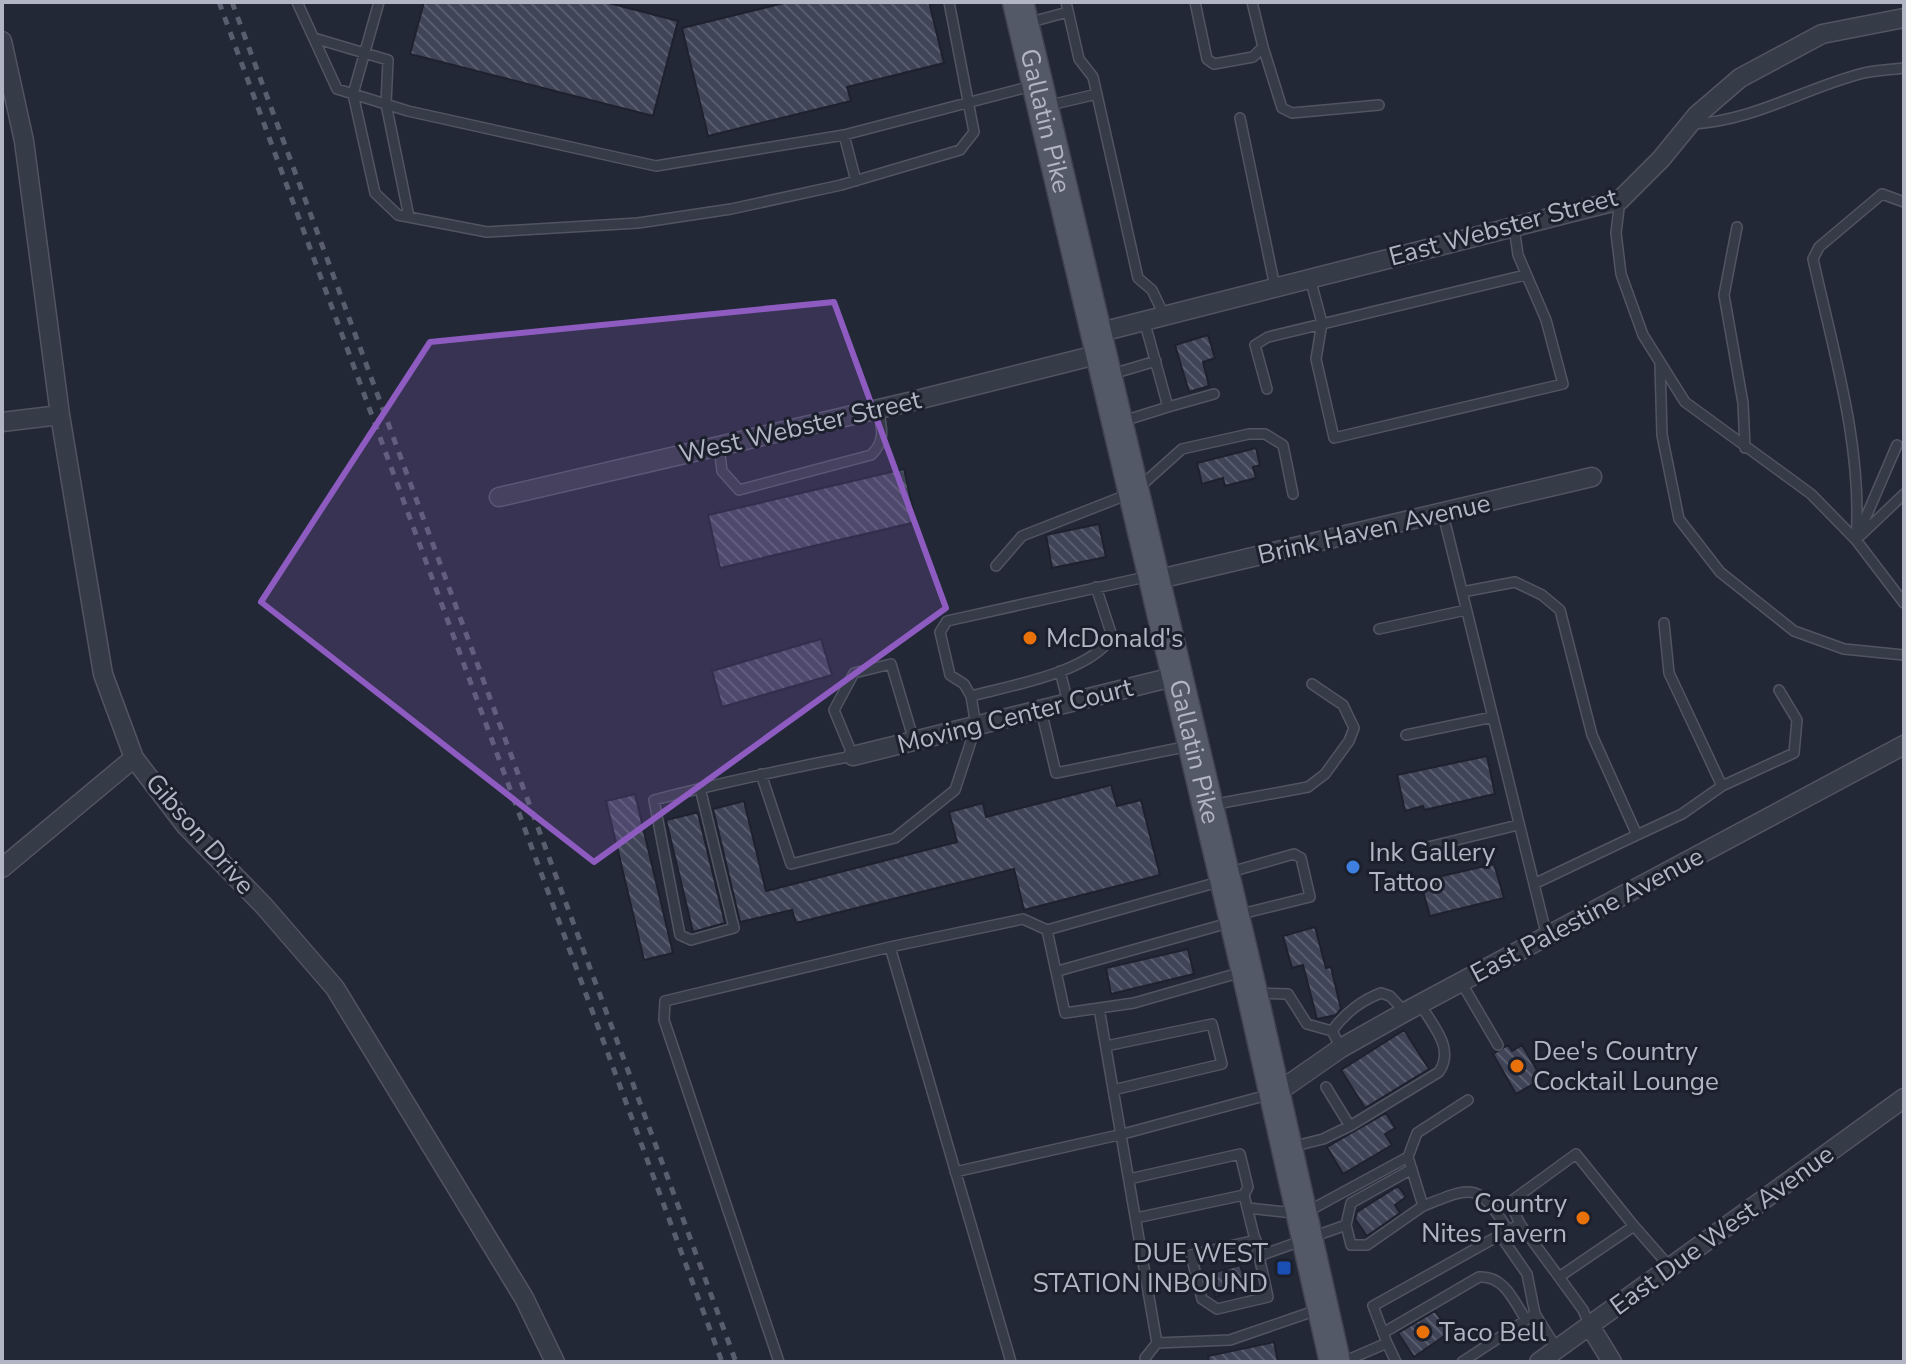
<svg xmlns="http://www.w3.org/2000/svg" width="1906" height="1364" font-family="'Nunito Sans',sans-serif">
<defs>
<pattern id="building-back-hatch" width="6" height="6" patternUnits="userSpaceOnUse" patternTransform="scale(2)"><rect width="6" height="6" fill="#3f4557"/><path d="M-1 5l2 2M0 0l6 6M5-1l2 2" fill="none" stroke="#585e6e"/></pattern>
</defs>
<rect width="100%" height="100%" fill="#232837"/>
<path fill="url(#building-back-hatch)" stroke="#1e222f" stroke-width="2" d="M424,2H605L678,21L653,116L410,54Z
M788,2H929L944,63L847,87L851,101L708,136L682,28Z
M1208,335L1215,358L1203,362L1209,386L1189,392L1175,345Z
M1256,448L1260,465L1253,467L1256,478L1225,486L1223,478L1202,484L1197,463Z
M904,469L916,522L720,568L708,515Z
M1099,524L1106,557L1052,568L1046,535Z
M821,639L832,675L722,707L712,671Z
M1487,756L1495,794L1424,810L1423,806L1405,811L1397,775Z
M1111,785L1117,806L1141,800L1160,875L1024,910L1014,869L796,923L792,910L740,922L713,809L744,801L766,891L957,842L949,812L983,803L986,817Z
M635,794L673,953L644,960L606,801Z
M695,813H698L725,923L693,932L666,820Z
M1494,864L1504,898L1430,916L1420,881Z
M1315,927L1326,968L1331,967L1341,1009L1336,1015L1317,1019L1303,965L1292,968L1283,936Z
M1188,949L1194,974L1111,994L1106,968Z
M1404,1030L1429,1069L1365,1108L1341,1070Z
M1508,1045L1512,1051L1522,1045L1542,1079L1516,1094L1493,1054Z
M1386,1113L1395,1128L1385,1134L1392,1145L1343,1174L1327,1147Z
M1398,1186L1406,1197L1395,1205L1400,1213L1367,1236L1355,1219L1357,1212Z
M1240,1265L1247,1287L1215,1297L1209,1274Z
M1435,1311L1450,1332L1414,1357L1398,1333Z
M1274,1342L1278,1362H1209L1208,1356Z"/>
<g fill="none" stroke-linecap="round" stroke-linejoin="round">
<defs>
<path id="lane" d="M297,2L337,89L408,111L656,166L844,135L1032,86
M379,2L353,94L375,193L398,215L487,232L638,223L731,209L841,185L960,150L974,132L949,2
M1066,2L1079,59L1093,77L1138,278L1152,290L1164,315
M1195,2L1207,59L1214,64L1253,57L1263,47L1252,2
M1027,23L1068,12
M314,38L388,60L386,104L409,217
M1263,47L1282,108L1292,113L1379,105
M1046,106L1097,94
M1240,118L1275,287
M1692,124C1753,121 1803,89 1860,74C1874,70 1890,70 1904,68
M844,135L856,181
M1620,200L1616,233L1621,274L1643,335L1685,402L1811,494L1856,540L1904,603
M1737,227L1724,295L1743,403L1745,448
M1310,278L1322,323L1316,359L1334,438L1563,384L1546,320L1518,255L1514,227
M1660,363L1662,435L1679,519L1720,572L1794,631L1844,649L1904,655
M1109,375L1156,361
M1267,389L1255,345L1268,337L1525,275
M1168,407L1214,394
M1120,422L1168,407L1144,320
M719,446L722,471L739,490L871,455C886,441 882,428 878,409
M1443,514L1547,937
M1859,533L1897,445
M1861,535L1904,494
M1856,540C1863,447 1833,350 1813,259L1819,247L1882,194L1904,202
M996,566L1022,536L1134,492L1182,449L1249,434H1265L1283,445L1293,494
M1462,592L1515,582L1542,595L1560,610L1592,735L1637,835L1534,884
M1379,629L1466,610
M1060,671L1068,703
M971,696C1009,686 1092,672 1112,636L1096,587
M1041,710L1056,773L1189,746
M1406,735L1493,717
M761,774L791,864L895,838L955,790L976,726L971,696L964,684L950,675L940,632L947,621L1150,576
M1722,786L1794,753L1797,720L1779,690
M700,788L734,928L691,940L680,935L654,800C720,783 786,769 853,756L834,710L854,673L891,664L914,741
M1211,805L1308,787L1325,774L1349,741L1354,728L1343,705L1312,684
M1637,835L1682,814L1722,786L1669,673L1664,623
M1428,847L1518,825
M1227,873L1294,854L1301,858L1310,897L1237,915
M1222,881L1047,930L1065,1013L1134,1003L1242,972
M1058,971L1232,922
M1461,982L1498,1045
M1256,993L1288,994L1307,1024L1332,1031
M1099,1008L1157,1343L1145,1358L1146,1362
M1106,1046L1212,1024L1222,1064L1113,1090
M1341,1048L1332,1031C1344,1014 1362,1000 1381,993L1390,996L1405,1012
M1350,1126L1439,1072C1455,1048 1433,1026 1420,1004
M1291,1147L1323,1139L1350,1126L1326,1087
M955,1172L1123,1134L1271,1094
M1129,1179L1240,1154L1248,1187L1244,1195L1259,1256L1346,1225L1351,1245H1367L1423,1206L1408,1157
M1423,1206C1475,1185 1477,1183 1509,1231
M1248,1208L1303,1214L1408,1157L1417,1133L1468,1100
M1136,1218L1244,1195
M1346,1225L1351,1203L1412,1169
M1634,1226L1670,1267
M1500,1235L1520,1224L1510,1202L1576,1154L1634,1226L1559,1277L1520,1224
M1256,1240L1191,1255L1202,1299L1217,1309L1268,1297L1259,1256
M1559,1277L1583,1310L1590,1326
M1383,1333L1479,1277C1504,1275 1514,1301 1526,1320
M1157,1343L1230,1340L1320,1309
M1387,1343L1373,1306L1500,1235L1527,1274L1535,1314
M779,1362L664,1020L665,1001L890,947
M1011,1362L890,947L1023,919L1047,930
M1343,1362L1387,1343L1396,1362
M1462,1362L1535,1314L1557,1349"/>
<path id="street" d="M2,41L24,141L60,415L103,674L134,758L186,826L264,906L335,988L524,1298L555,1362
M1097,333L1620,200L1661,159L1697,115L1740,78L1822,34L1904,18
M2,422L60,415
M499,497L909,402L1100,354
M1155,580L1592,477
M853,756L1177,676
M2,868L134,758
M1275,1094L1341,1048L1405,1012L1904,745
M1590,1326L1612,1362
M1539,1362L1904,1098"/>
<g id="primary">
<path id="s1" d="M1018,2L1252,993L1335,1362"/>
</g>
</defs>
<use href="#lane" stroke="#515563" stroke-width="12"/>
<use href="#street" stroke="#515563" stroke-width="21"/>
<use href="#primary" stroke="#404451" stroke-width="33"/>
<use href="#lane" stroke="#363b48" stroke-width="9"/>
<use href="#street" stroke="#363b48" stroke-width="18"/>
<use href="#primary" stroke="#545968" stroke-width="30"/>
<path stroke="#595e6f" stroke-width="5" stroke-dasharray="8 8" stroke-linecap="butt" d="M219,2L722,1362
M232,2L736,1362"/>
</g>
<path fill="#8e5cc1" fill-opacity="0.2" stroke="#8e5cc1" stroke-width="6" stroke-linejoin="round" d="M834,302L946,608L594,862L261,602L430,342Z"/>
<g fill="#e8710a" stroke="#1c202d" stroke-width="3">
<circle cx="1030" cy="638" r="8"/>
<circle cx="1517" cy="1066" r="8"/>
<circle cx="1583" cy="1218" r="8"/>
<circle cx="1423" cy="1332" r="8"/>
</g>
<circle fill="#3f7fe0" stroke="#1c202d" stroke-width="3" cx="1353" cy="867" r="8"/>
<rect fill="#1a4fb4" stroke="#1c202d" stroke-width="3" x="1276" y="1260" width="16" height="16" rx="4"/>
<g text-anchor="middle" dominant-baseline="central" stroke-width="6" stroke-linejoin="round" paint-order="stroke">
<g font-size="26" fill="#b1b5c4" stroke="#1c202d">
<text stroke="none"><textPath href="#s1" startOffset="122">Gallatin Pike</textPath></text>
<text transform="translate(1503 227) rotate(-15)">East Webster Street</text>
<text transform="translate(800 427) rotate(-13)">West Webster Street</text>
<text transform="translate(1374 529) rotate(-13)">Brink Haven Avenue</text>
<text transform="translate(1015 716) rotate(-14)">Moving Center Court</text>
<text stroke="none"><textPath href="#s1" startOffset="770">Gallatin Pike</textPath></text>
<text transform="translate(200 834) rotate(49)">Gibson Drive</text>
<text transform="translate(1587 915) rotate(-28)">East Palestine Avenue</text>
<text transform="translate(1722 1230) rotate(-36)">East Due West Avenue</text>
</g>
<g font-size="26" fill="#b1b5c4" stroke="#1c202d" text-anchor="start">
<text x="1046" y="638">McDonald's</text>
<text x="1369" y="852">Ink Gallery<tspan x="1369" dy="30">Tattoo</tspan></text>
<text x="1533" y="1051">Dee's Country<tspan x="1533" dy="30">Cocktail Lounge</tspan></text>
<text x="1567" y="1203" text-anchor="end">Country<tspan x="1567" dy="30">Nites Tavern</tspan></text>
<text x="1268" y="1253" text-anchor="end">DUE WEST<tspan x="1268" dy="30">STATION INBOUND</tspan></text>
<text x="1439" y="1332">Taco Bell</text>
</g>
</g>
<rect width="1906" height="1364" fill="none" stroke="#b1b5c4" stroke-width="8"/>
</svg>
